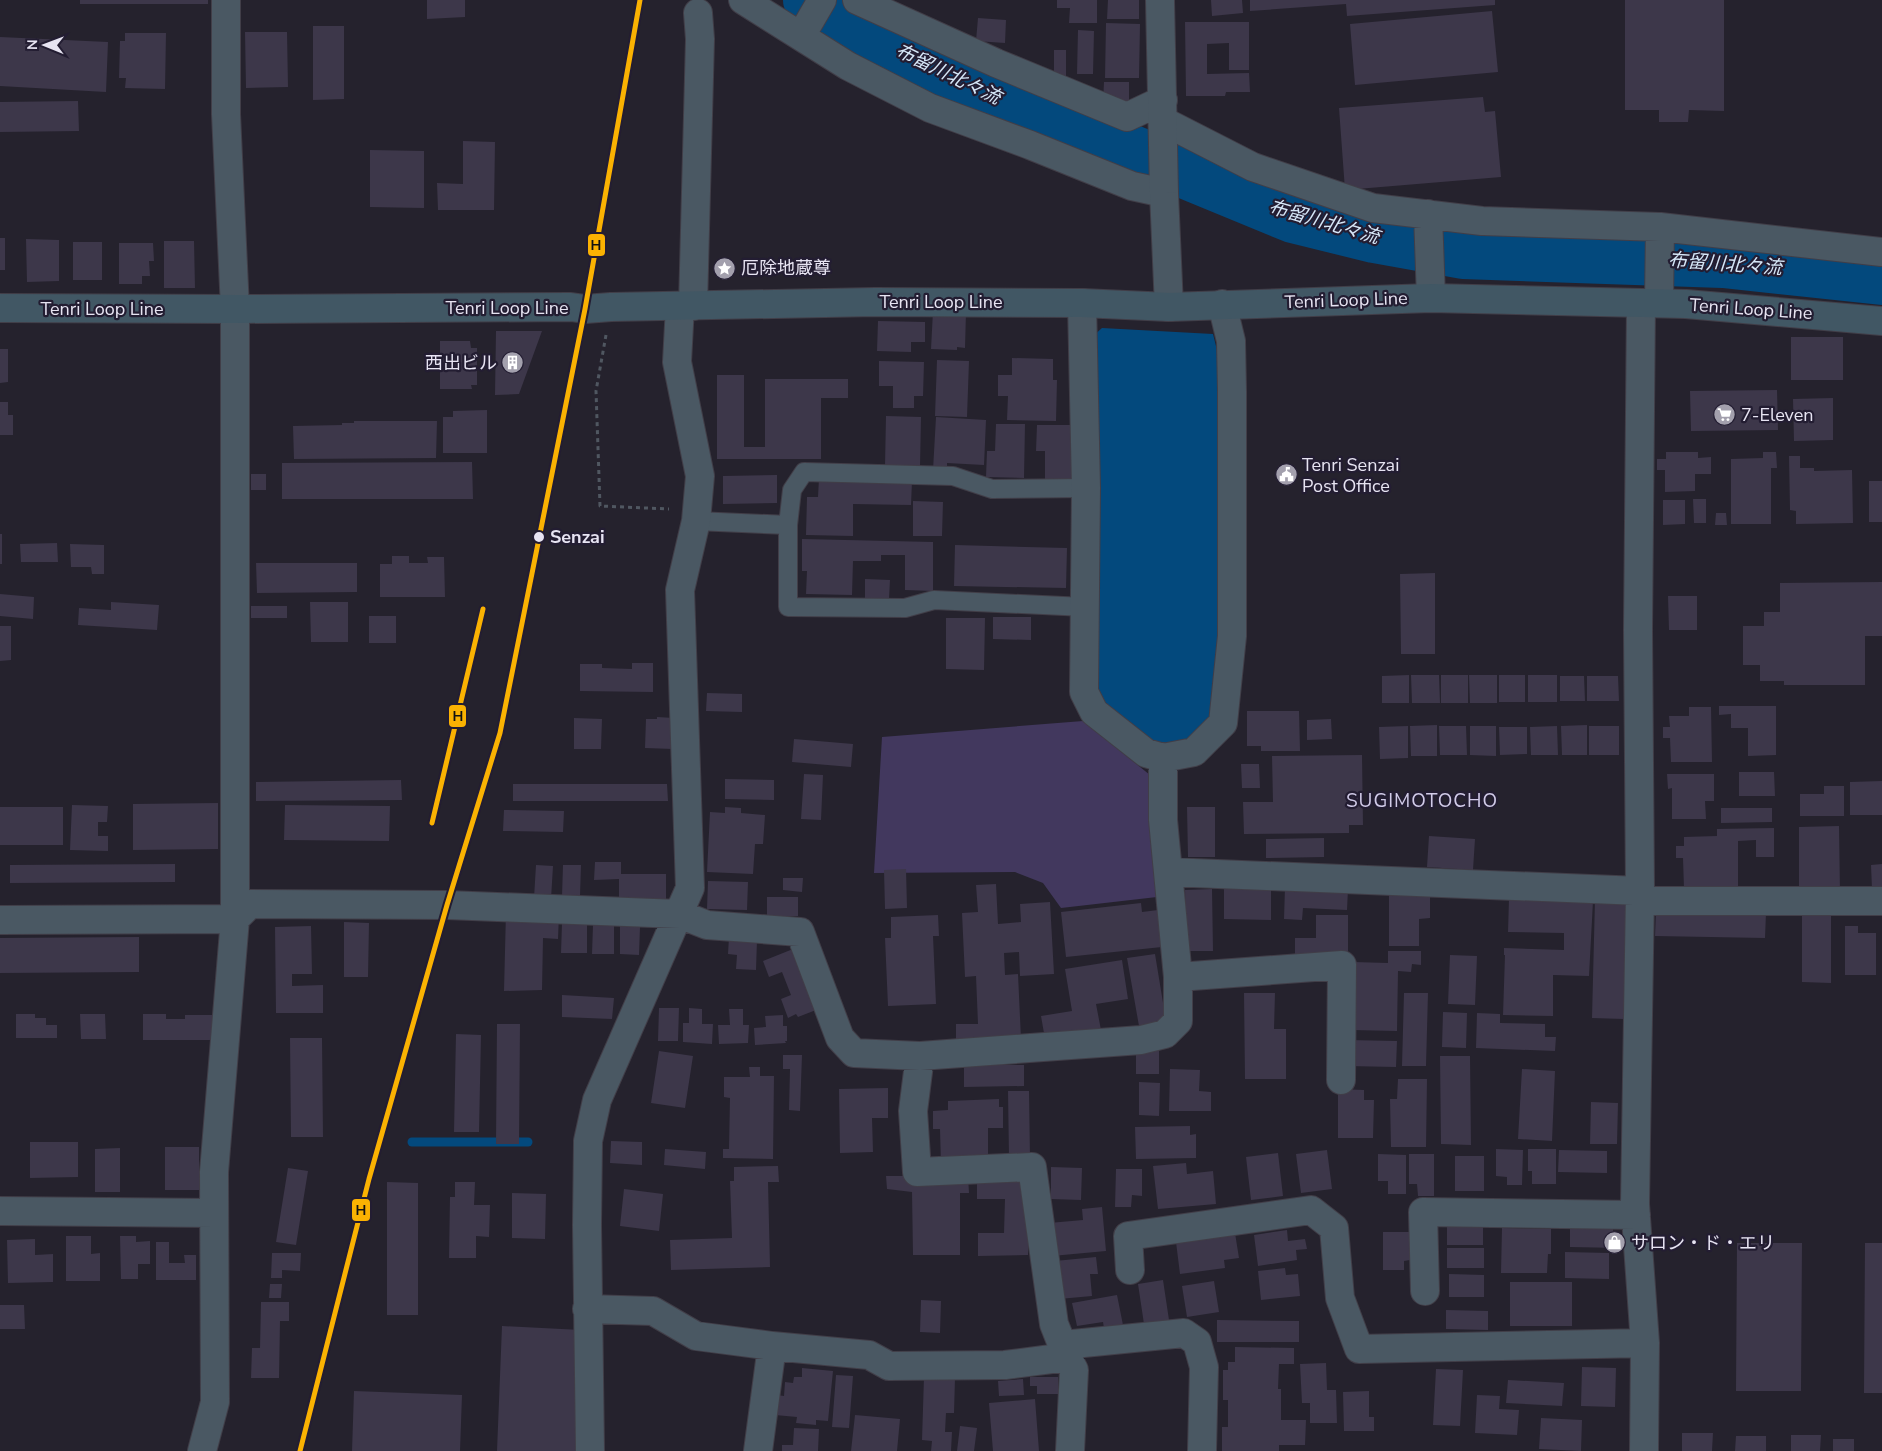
<svg xmlns="http://www.w3.org/2000/svg" width="1882" height="1451" font-family="'Nunito Sans','Noto Sans JP',sans-serif">
<rect width="100%" height="100%" fill="#25222d"/>
<path fill="#42385e" d="M1083,721L1150,775L1157,897L1061,908L1043,883L1015,872L874,873L882,737Z"/>
<path fill="#03497d" d="M1102,328L1213,334L1225,382L1223,630L1212,716L1189,743L1158,746L1107,710L1096,695L1092,337Z"/>
<g fill="none" stroke-linecap="round" stroke-linejoin="round">
<path stroke="#03497d" stroke-width="9" d="M412,1142H528"/>
<path stroke="#03497d" stroke-width="52" d="M809,0L850,26L968,88L1118,145L1293,217L1374,237L1463,253L1723,262L1882,279"/>
</g>
<path fill="#3d374a" d="M80,0H208V4H80Z
M427,0H465V17L427,19Z
M1057,0H1097V23H1069L1070,8H1057Z
M1108,0H1139V19H1107Z
M1211,0H1242L1243,13L1212,16Z
M1250,0H1495V5L1347,16L1346,4L1250,11Z
M1625,0H1724V111L1689,110L1688,122H1659V110H1625Z
M1492,11L1498,72L1355,85L1350,24Z
M978,18L1006,20L1005,43L976,41Z
M1185,22H1249V70H1229V43L1207,44V74L1249,73L1250,92H1226L1225,96H1186Z
M1106,23L1140,24L1139,78H1105Z
M313,26H344V99L313,100Z
M1078,30L1094,31L1093,74H1077Z
M245,32H287L288,87L246,88Z
M125,33H166L165,89L125,88L126,78H119L120,41H125Z
M0,37L108,42L106,92L0,86Z
M1054,50H1066V76H1054Z
M1104,82H1129V103H1103Z
M1483,97L1485,112L1495,111L1501,177L1345,190L1339,108Z
M78,101L79,131L0,132V102Z
M463,141L495,142L494,210H438L437,183L463,184Z
M370,150L424,151V208L370,207Z
M0,238H5V270H0Z
M26,239L59,240V281L27,282Z
M164,241H194L195,288H164Z
M73,242H102V280H73Z
M119,243H153L154,261H149L150,276H142V284H119Z
M933,311L966,312L965,348L957,347V350L931,349Z
M878,321L925,322V342H911V352L877,351Z
M496,331H542L519,394L495,395Z
M1791,337H1843V380H1791Z
M440,341H470L471,348H477V385H471L472,389H440Z
M0,349H8V382L0,383Z
M1012,358L1053,359V380H1057L1056,421L1007,420L1008,396H998V375H1012Z
M937,360L969,361L967,417L935,416Z
M879,361L924,362L923,396H914V408H893V386H879Z
M717,375H744V447H765V379H848V398H821V459H717Z
M1777,390L1778,430L1691,431L1690,391Z
M1833,398V440L1794,441L1793,399Z
M0,402H8V415H13V435H0Z
M487,410V453H443V417H453V411Z
M886,416L921,417L920,467L885,466Z
M936,417L986,420L984,465L947,463V470H933Z
M354,421H437L436,458L294,459L293,426L342,425V423H354Z
M996,424H1025L1024,478L986,477L987,451H995Z
M1037,425H1075L1074,481L1045,480V451H1036Z
M1666,452H1698V458L1711,457V474H1695V491L1665,492V470H1657V459H1666Z
M1763,452H1776L1777,468H1771V524H1731V459L1763,458Z
M1789,456H1800V468H1814V471L1852,470L1853,523L1796,524V511L1790,510Z
M472,462L473,499H282V463Z
M251,474H266V490H251Z
M777,475V503L723,504V476Z
M819,478L912,481L911,505L853,504V536L806,535L807,497H818Z
M1869,481H1882V522H1869Z
M1693,499H1706V523H1694Z
M1663,500H1685V524L1663,525Z
M913,501L943,502L942,536H913Z
M1716,513H1726L1727,525H1715Z
M0,534H2V564H0Z
M802,539L933,542V591L905,590V555H881V561H853L852,595L806,594L807,571H802Z
M57,543L58,562H21L20,544Z
M70,544L104,545V574H92L91,567H71Z
M955,545L1067,548L1066,588L954,586Z
M392,556H409V563H428L427,557H444L445,597H380V564H392Z
M256,563H357V592L257,593Z
M1435,573V654H1401L1400,574Z
M865,579L890,580L889,599H865Z
M1882,582V636H1865V685H1784V681H1760V665H1743V626H1764V612H1780V583Z
M0,594L34,597L33,619L0,616Z
M1668,596H1697V630H1669Z
M111,602L159,605L157,630L78,625L79,608L111,610Z
M310,602H348V642H311Z
M251,606H287V618H251Z
M369,616H396V643H369Z
M993,617H1031V640L993,639Z
M946,618H985L984,670L946,669Z
M0,626H11V660L0,661Z
M632,663H653V692L580,691V664H602V668L632,669Z
M1409,675V703H1382V676Z
M1411,675H1439L1440,703H1412Z
M1441,675H1468V703H1441Z
M1469,675H1497V703H1470Z
M1499,675H1525V702H1499Z
M1528,675H1557V702H1528Z
M1560,676H1584L1585,701H1560Z
M1587,676H1618L1619,701H1587Z
M707,693L742,694V712L706,711Z
M1719,706H1776V755L1748,756V728H1731V714L1719,715Z
M1689,707H1711L1712,762H1671L1670,738H1663V727H1670L1669,716H1689Z
M1247,711H1299L1300,751H1261V746H1247Z
M657,717L674,718L673,749L645,748L646,719H657Z
M574,718L602,719L601,749H574Z
M1331,719L1332,739L1307,740V720Z
M1437,725V756H1411L1410,726Z
M1587,725V755H1562L1561,726Z
M1408,726V758L1380,759L1379,727Z
M1439,726H1466L1467,755H1440Z
M1470,726H1496V756L1470,755Z
M1557,726L1558,755H1531L1530,727Z
M1589,726H1619V755H1589Z
M1499,727H1527V754L1500,755Z
M794,739L853,744L851,767L792,762Z
M1362,755L1363,825H1349V833L1244,834L1243,802H1273L1272,756Z
M1241,764H1259L1260,788H1242Z
M1739,772H1774L1775,796H1739Z
M804,774L823,775L821,820L801,819Z
M1667,774H1714V801H1705L1706,819H1672V788L1668,789Z
M725,779L774,780V800L725,799Z
M401,780L402,800L256,801V782Z
M1882,781V815H1850V782Z
M513,784H667L668,801H513Z
M1824,786H1844V816H1800V794H1824Z
M218,803V849L133,850V804Z
M72,805L108,806L107,822H98V836H108V851L70,850Z
M285,805L390,806L389,841L284,840Z
M0,807H63V845H0Z
M725,807L741,808V813L765,815L763,844H755L753,874L707,872L710,812L725,813Z
M1187,807H1215V857H1188Z
M1721,808H1772V822L1721,823Z
M504,810L564,811L563,832L503,831Z
M1839,826L1840,893H1799V827Z
M1774,828V857H1756V840L1738,841V888L1684,889L1683,858H1676V846H1684V837L1717,836V829Z
M1429,836L1475,839L1473,870L1427,867Z
M1324,838V857L1266,858V839Z
M595,862H621V874H666V902H619V879L594,880Z
M175,864V882L10,883V865Z
M1882,864V889H1872L1871,865Z
M536,865L553,866L551,899L534,898Z
M563,865H581L580,896H562Z
M906,869L907,908L885,909L884,870Z
M783,878H803L802,892L783,890Z
M708,881L748,882L747,910L707,909Z
M996,884L998,924L1021,922L1020,904L1050,902L1054,974L1020,976L1019,952L1004,953L1005,975L1018,974L1021,1039L956,1042V1024H978L976,976L965,977L962,913L978,912L976,885Z
M1285,887L1348,889L1347,910L1303,908L1302,920L1284,919Z
M1224,888H1271V920L1224,919Z
M1212,889L1213,951H1186L1185,890Z
M1389,894H1430V918L1419,919V946H1389Z
M767,897H798V916H767Z
M1509,899L1593,901L1589,976L1553,975V1016L1503,1015L1505,955H1504V948L1564,950V933L1508,932Z
M1595,899L1627,900L1624,1019L1592,1018Z
M1141,903L1142,912L1158,910L1162,947L1066,957L1061,912Z
M506,911L559,914L558,939L543,938L542,990L504,991Z
M1656,912L1766,913L1765,938L1655,936Z
M1802,913H1831V983L1802,982Z
M938,915L939,936H933L936,1004L888,1006L885,938H891V917Z
M1316,915H1348V957L1295,958V938H1316Z
M344,922L369,923L368,977H344Z
M562,923L587,924V953H561Z
M593,925L614,926V954H592Z
M311,926L312,974H292V986L323,985V1013H276L275,927Z
M620,926L640,927L639,955L620,954Z
M1845,926H1858V933H1876V975H1845Z
M139,937V972L0,973V938Z
M729,937L757,940L756,970L736,969L737,955L728,954Z
M793,949L816,1010L798,1017L796,1014L788,1018L781,999L791,995L782,972L769,977L763,961Z
M1388,951H1421V965L1412,964L1411,972L1398,971L1397,1031L1352,1030L1353,962L1388,963Z
M1155,954L1166,1021L1139,1026L1127,958Z
M1450,955L1477,956L1475,1005L1448,1004Z
M1122,960L1128,999L1096,1004L1101,1030L1045,1039L1041,1016L1072,1011L1065,969Z
M1244,993H1275L1274,1029H1286V1079H1245Z
M1404,993H1428L1426,1066H1402Z
M562,995L614,998L612,1019L562,1017Z
M659,1008H679L678,1041H658Z
M689,1008L702,1009V1024H713L712,1044L683,1042V1023H689Z
M729,1009H743V1025H749L748,1043L719,1044L718,1025H730Z
M1443,1012L1467,1013L1466,1048L1442,1047Z
M1477,1013L1500,1014V1023L1545,1024V1037H1556L1555,1051L1476,1048Z
M16,1014H35V1018H46V1025H57V1038H16Z
M80,1014H105L106,1039H81Z
M143,1014H166V1019H185V1015H213V1040H143Z
M783,1015V1026H787V1041H785L786,1043L755,1045L754,1028L766,1027L765,1016Z
M497,1024H520L519,1144H496Z
M456,1034L481,1035L479,1132H454Z
M290,1038H322L323,1137H291Z
M1347,1040L1397,1041L1396,1067L1347,1066Z
M1136,1049H1159V1074H1136Z
M659,1051L693,1056L685,1108L651,1103Z
M783,1055H802L800,1111L789,1110L790,1069H783Z
M1440,1056H1470L1471,1145L1441,1144Z
M964,1065H1024V1086L964,1087Z
M749,1067H760V1076H774L773,1159L723,1158V1149H729L730,1098L724,1097V1077H750Z
M1170,1069L1200,1070L1199,1091L1211,1092V1111H1169Z
M1522,1069L1555,1071L1552,1141L1518,1139Z
M1398,1079H1427L1426,1147H1391L1390,1099H1397Z
M1139,1082L1160,1083L1159,1116L1139,1115Z
M888,1088V1118H872L873,1152L840,1153L839,1089Z
M1338,1089L1364,1090V1100H1374L1373,1138H1338Z
M1008,1091H1029L1030,1158H1009Z
M999,1099V1107H1003V1128H988V1163L941,1164L940,1129H933V1111L948,1110V1101Z
M1591,1102L1618,1103L1617,1144H1590Z
M1190,1126V1135L1196,1134V1158L1136,1159L1135,1127Z
M611,1141L642,1142V1165L610,1163Z
M30,1142H78V1177L30,1178Z
M165,1147H199V1190H165Z
M120,1148V1192H95V1149Z
M665,1149L706,1152L705,1169L664,1165Z
M1496,1149L1523,1150L1522,1185H1507V1177L1496,1176Z
M1528,1149H1556V1184H1532V1171H1528Z
M1327,1150L1332,1189L1301,1193L1296,1154Z
M1559,1150L1607,1151V1173L1558,1172Z
M1278,1153L1283,1196L1251,1200L1246,1157Z
M1378,1154L1406,1155V1194H1388V1181H1378Z
M1409,1154H1434V1196H1418L1417,1184H1409Z
M1455,1156H1484V1191H1455Z
M1186,1163L1187,1174L1213,1171L1216,1204L1158,1209L1153,1166Z
M778,1166L779,1182H768L770,1267L671,1270L670,1240L732,1238L730,1181H734V1167Z
M1051,1167L1082,1168L1081,1200L1051,1199Z
M288,1168L308,1171L296,1245L276,1242Z
M1116,1169H1142V1196L1132,1195L1131,1207H1115Z
M977,1175H1028V1255L978,1256V1233H1004L1005,1199H977Z
M886,1176H968L969,1193H960V1255H913L912,1192L887,1189Z
M387,1182L418,1183V1315H387Z
M455,1182H475L474,1205H490L489,1237L476,1236V1258H449L450,1197H455Z
M624,1189L663,1194L659,1231L620,1226Z
M512,1193L546,1194L545,1239L512,1238Z
M1102,1207L1106,1251L1052,1256L1049,1223L1083,1220L1082,1209Z
M1447,1221H1483V1245H1447Z
M1502,1228L1551,1229V1254H1548L1547,1273H1501Z
M1570,1228H1613V1233H1621V1248L1570,1247Z
M1287,1230L1288,1241L1305,1239L1307,1249L1296,1250L1297,1260L1258,1266L1254,1235Z
M1383,1232H1410V1260L1404,1261V1270H1383Z
M1235,1233L1239,1258L1224,1260L1225,1268L1180,1274L1176,1242Z
M66,1236H91V1254L100,1253V1281H66Z
M120,1236H136V1242L150,1241V1264H138V1279H121Z
M35,1239V1255L53,1254V1282L8,1283L7,1240Z
M156,1242H169V1263H185L184,1255H196V1280H156Z
M1737,1243H1802L1801,1391H1736Z
M1865,1243H1882V1393H1864Z
M1447,1248H1484V1268H1447Z
M1565,1252L1609,1253V1279L1565,1278Z
M272,1253H301L300,1271L282,1270V1278H271Z
M1096,1257L1098,1274H1090L1092,1296L1059,1299L1055,1261Z
M1285,1268L1286,1275L1298,1274L1300,1296L1261,1300L1258,1271Z
M1449,1274L1484,1275V1297H1449Z
M1163,1280L1169,1320L1144,1324L1138,1284Z
M1214,1281L1219,1312L1187,1317L1182,1286Z
M1510,1282H1572V1326H1510Z
M270,1284H282L281,1298H269Z
M1117,1295L1123,1325L1104,1328L1103,1322L1077,1326L1072,1303Z
M921,1300L941,1301L940,1333L920,1332Z
M261,1302H289V1321H280L279,1378H251L252,1348H260Z
M0,1305H24L25,1329H0Z
M1446,1310L1488,1311V1330L1446,1329Z
M1217,1320L1299,1321V1342H1217Z
M502,1326L581,1330L575,1451H497Z
M1235,1347L1294,1348V1364H1279L1278,1389H1281V1420H1306L1305,1445H1279V1451H1222V1427H1228V1400H1223V1370H1228V1362H1235Z
M1326,1363L1327,1390H1336L1337,1423H1310V1403H1302L1300,1364Z
M1582,1367L1616,1368L1615,1407L1581,1406Z
M802,1368L833,1371L828,1421L816,1420V1425L796,1423L797,1417L775,1415L777,1395L784,1396L785,1382L793,1383L794,1377H802Z
M1436,1369L1463,1370L1460,1426L1433,1425Z
M836,1375L853,1376L849,1428L832,1427Z
M924,1377L955,1378L954,1413H946L945,1432H952L951,1451H931L932,1441L922,1440Z
M1030,1377H1058V1394H1037V1386H1030Z
M1023,1379L1024,1395L999,1396L998,1381Z
M1508,1380L1564,1383L1562,1406L1506,1403Z
M354,1391L462,1395L460,1451H352Z
M1369,1391V1417H1374V1431H1344L1343,1392Z
M1477,1395L1500,1396L1499,1409L1519,1410L1517,1435L1475,1433Z
M1035,1399L1039,1451H993L989,1403Z
M855,1415L900,1419L897,1451H851Z
M1541,1418L1582,1420L1581,1451L1539,1449Z
M960,1426L977,1428L974,1451H957Z
M794,1428L819,1429L818,1451H782V1445H793Z
M1682,1433H1713L1712,1451H1682Z
M1791,1435H1821L1820,1451H1791Z
M1736,1436H1766V1451H1735Z
M1833,1439H1854V1451H1833Z"/>
<g fill="none" stroke-linecap="round" stroke-linejoin="round">
<defs>
<path id="service" d="M696,521L788,525L792,490L804,472L953,476L992,489L1086,488
M788,525V607L905,608L934,600L1085,607"/>
<path id="minor" d="M743,0L848,66L930,108L1030,145L1132,186L1164,193
M857,0L996,63L1127,117L1163,100
M801,36L822,0
M1163,121L1253,167L1373,208L1482,221L1660,227L1882,252
M1428,214L1431,298
M1082,303L1086,488L1084,692L1094,712L1146,753L1163,758
M1641,303L1638,630L1640,891L1635,1204L1645,1343L1644,1451
M1659,303L1660,227
M693,306L700,39L698,13
M1169,872L1640,891
M1640,901H1882
M0,920L235,919L250,904L447,905L679,914L707,925L800,932L840,1038L854,1053L920,1056L1141,1040L1165,1034L1178,1021V977L1163,820V758L1194,752L1223,723L1232,636V391L1231,341L1222,304
M1178,977L1342,965L1341,1080
M920,1056L913,1111L917,1172L1032,1167L1054,1324L1067,1357L1074,1370L1070,1451
M0,1211L214,1213
M1130,1270L1128,1236L1311,1210L1334,1228L1340,1298L1359,1349L1645,1343
M1425,1291L1423,1212L1636,1215
M587,1309L653,1311L696,1336L772,1346L869,1355L889,1366L1005,1365L1067,1357
M1063,1345L1184,1333L1197,1342L1204,1367L1202,1451
M202,1451L215,1402L214,1172L235,919V309L226,114V0
M590,1451L587,1225L588,1141L597,1100L690,888L680,590L696,521L700,476L677,362L680,306
M758,1451L772,1346"/>
<path id="tertiary" d="M1160,0L1164,193L1169,307"/>
<path id="primary" d="M0,308L235,309L571,307L585,309L611,307L875,302L1082,303L1169,307L1431,298L1686,304L1882,321"/>
</defs>
<use href="#service" stroke="#413e48" stroke-width="20"/>
<use href="#minor" stroke="#413e48" stroke-width="30"/>
<use href="#tertiary" stroke="#413e48" stroke-width="30"/>
<use href="#primary" stroke="#413e48" stroke-width="30"/>
<path stroke="#505761" stroke-width="3" stroke-dasharray="4 4" stroke-linecap="butt" d="M606,335L596,391L600,506L669,509"/>
<use href="#service" stroke="#4a5863" stroke-width="18"/>
<use href="#minor" stroke="#4a5863" stroke-width="28"/>
<use href="#tertiary" stroke="#4a5863" stroke-width="28"/>
<use href="#primary" stroke="#415764" stroke-width="28"/>
<defs>
<path id="rail-1" d="M432,823L483,609
M300,1451L369,1179L447,905L500,733L585,309L640,0"/>
</defs>
<use href="#rail-1" stroke="#231d32" stroke-width="9"/>
<use href="#rail-1" stroke="#fab202" stroke-width="5"/>
</g>
<defs>
<symbol id="sight-disc" viewBox="-11 -11 22 22"><circle r="9.5" fill="#a3a0ad" stroke="#231d32"/><path d="M0-6L1.8-2.2L6-1.7L2.9 1.2L3.7 5.4L0 3.3L-3.7 5.4L-2.9 1.2L-6-1.7L-1.8-2.2Z" fill="#fff"/></symbol>
<symbol id="building-disc" viewBox="-11 -11 22 22"><circle r="9.5" fill="#a3a0ad" stroke="#231d32"/><path d="M-4-6H4V6H1V3H-1V6H-4ZM-2.5-4.3h1.7v1.8h-1.7ZM.8-4.3h1.7v1.8H.8ZM-2.5-1h1.7V.8h-1.7ZM.8-1h1.7V.8H.8Z" fill="#fff"/></symbol>
<symbol id="supermarket-disc" viewBox="-11 -11 22 22"><circle r="9.5" fill="#a3a0ad" stroke="#231d32"/><path d="M-6-5.5h2.5l.6 2H6L4.5 2H-2.5L-4.4-4H-6ZM-1.5 3.2a1.3 1.3 0 1 0 .1 0ZM3 3.2a1.3 1.3 0 1 0 .1 0Z" fill="#fff"/></symbol>
<symbol id="civic-disc" viewBox="-11 -11 22 22"><circle r="9.5" fill="#a3a0ad" stroke="#231d32"/><path d="M-.6-6.5H3V-4.5H.6V-3L4-1V1h2V6H-6V1h2V-1L-.6-3ZM-1.2 2.5V6h2.4V2.5Z" fill="#fff"/></symbol>
<symbol id="shop-disc" viewBox="-11 -11 22 22"><circle r="9.5" fill="#a3a0ad" stroke="#231d32"/><path d="M-5-2.5h2.3a2.7 3.5 0 0 1 5.4 0H5L5.5 6h-11ZM-1.5-2.5h3a1.5 2.3 0 0 0-3 0Z" fill="#fff"/></symbol>
</defs>
<g fill-rule="evenodd">
<use href="#sight-disc" x="712" y="256" width="25" height="25"/>
<use href="#building-disc" x="500" y="350" width="25" height="25"/>
<use href="#supermarket-disc" x="1712" y="402" width="25" height="25"/>
<use href="#civic-disc" x="1274" y="462" width="25" height="25"/>
<use href="#shop-disc" x="1602" y="1230" width="25" height="25"/>
</g>
<circle fill="#e7e4f2" stroke="#231d32" stroke-width="2" cx="539" cy="537" r="6"/>
<g text-anchor="middle" dominant-baseline="central" stroke-width="4.5" stroke-linejoin="round" paint-order="stroke">
<g font-size="18" fill="#e7e4f2" stroke="#231d32" text-anchor="start">
<text x="741" y="268">厄除地蔵尊</text>
<text x="497" y="363" text-anchor="end">西出ビル</text>
<text x="1741" y="415">7-Eleven</text>
<text x="1302" y="465">Tenri Senzai<tspan x="1302" dy="21">Post Office</tspan></text>
<text x="1631" y="1243">サロン・ド・エリ</text>
</g>
<g font-size="18" fill="#e7e4f2" stroke="#231d32">
<text transform="translate(1346 300) rotate(-2)">Tenri Loop Line</text>
<text x="941" y="302">Tenri Loop Line</text>
<text x="507" y="308">Tenri Loop Line</text>
<text x="102" y="309">Tenri Loop Line</text>
<text transform="translate(1751 309) rotate(4)">Tenri Loop Line</text>
</g>
<g font-size="18" font-weight="bold" fill="#e7e4f2" stroke="#231d32" text-anchor="start">
<text x="550" y="537">Senzai</text>
</g>
<g font-size="19" font-style="italic" fill="#d6e7f8" stroke="#231d32">
<text transform="translate(948 74) rotate(26)">布留川北々流</text>
<text transform="translate(1324 222) rotate(16)">布留川北々流</text>
<text transform="translate(1725 264) rotate(4)">布留川北々流</text>
</g>
<g font-size="19" letter-spacing="1" fill="#d1cbe8" stroke="#231d32">
<text x="1422" y="801">SUGIMOTOCHO</text>
</g>
</g>
<g stroke="#231d32" stroke-width="2">
<rect x="587" y="233" width="19" height="24" rx="5" fill="#fab202"/>
<rect x="448" y="704" width="19" height="24" rx="5" fill="#fab202"/>
<rect x="351" y="1198" width="20" height="24" rx="5" fill="#fab202"/>
</g>
<g font-size="14" text-anchor="middle" font-weight="bold" fill="#111">
<text x="596" y="250">H</text>
<text x="458" y="721">H</text>
<text x="361" y="1215">H</text>
</g>
<g transform="translate(45 45) rotate(271)" stroke="#231d32" stroke-width="4" paint-order="stroke">
<path d="M0-4L9 19L0 12L-9 19Z" fill="#e7e4f2"/>
<text y="-8" font-size="14" font-weight="bold" text-anchor="middle" fill="#e7e4f2">N</text>
</g>
</svg>
